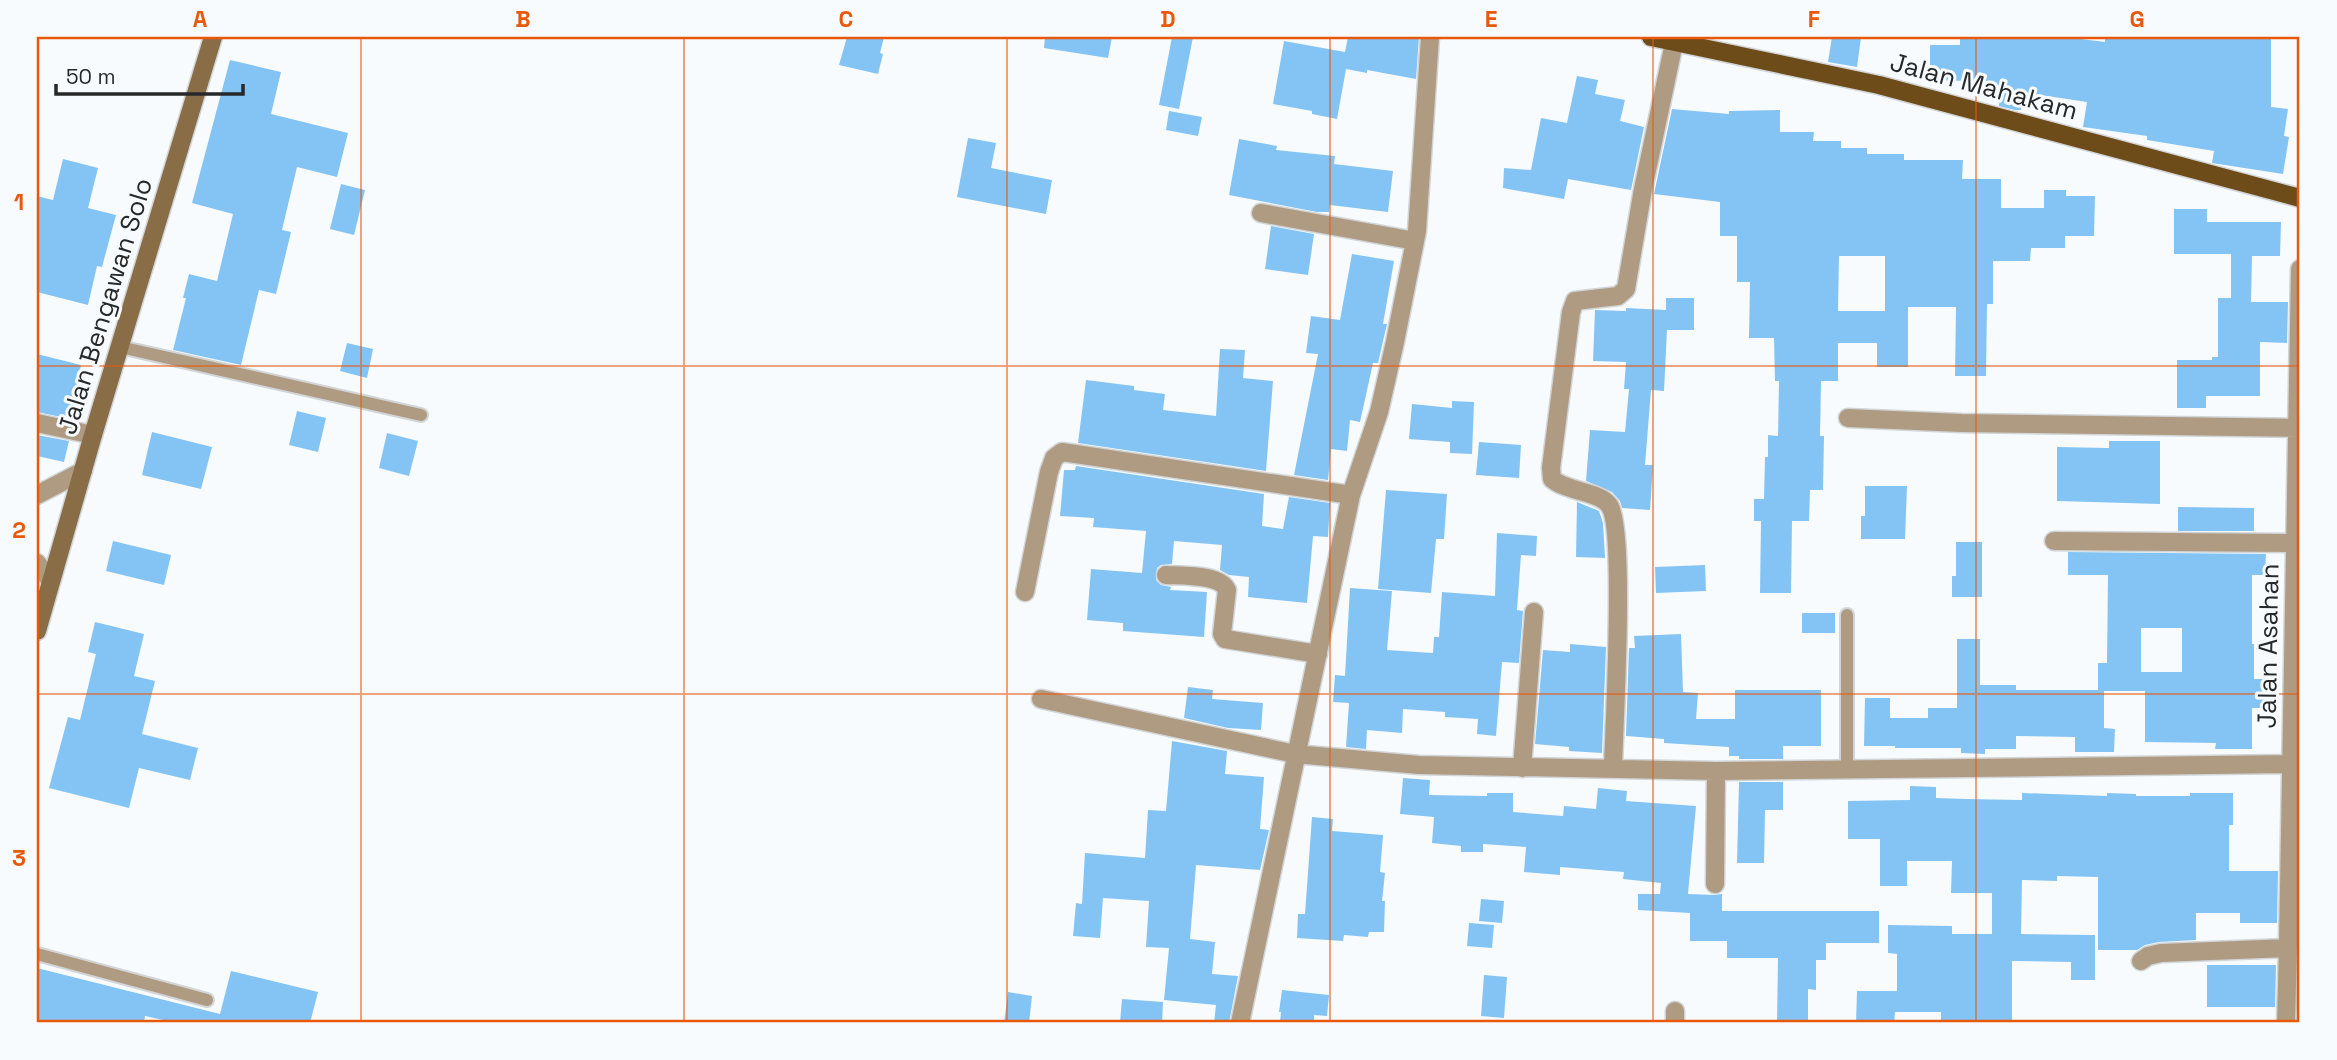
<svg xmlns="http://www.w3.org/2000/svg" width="2337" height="1060" font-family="'Space Grotesk',sans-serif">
<rect width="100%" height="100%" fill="#f8fbfe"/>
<path fill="#84c4f4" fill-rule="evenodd" d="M847,37H884L880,53L883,54L878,74L839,65Z
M1045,37H1112L1108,58L1044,48Z
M1172,37H1193L1179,109L1159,105Z
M1348,37H1419L1416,79L1367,70V73L1346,69L1337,119L1312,114V111L1273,104L1284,41L1345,52Z
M1832,37H1861L1857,67L1828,62Z
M1960,37H2065L2105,42V37H2271V107L2288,109L2284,136L2289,137L2283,174L2212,163L2214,151L2147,140V136L2083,127L2087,102L2021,92V110H2015L1999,106L2000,88H1970V81L1930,80V45H1960Z
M230,60L281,72L271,114L348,133L337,177L297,167L282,230L291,232L276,294L259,290L241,365L173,350L186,298H183L189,274L217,281L233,214L192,203Z
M1577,76L1598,80L1595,94L1625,100L1620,121L1644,127L1631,190L1568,179L1564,199L1503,188L1504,168L1531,170L1541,118L1567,123Z
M1672,109L1729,114V111L1780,110V132H1814L1813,141H1841V148H1867V154H1904V160H1963L1962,179H2001V208H2044V190H2066V196H2095L2094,236H2065V248H2031L2030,261H1993V304H1987L1986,376H1955L1956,307H1908V367H1877V343H1838V381H1821L1820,436H1824L1823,490H1810L1809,521H1792L1791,593H1760L1761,521H1754V499H1764L1765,457H1768V435L1778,436L1779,381H1775L1774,338H1749L1750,282H1737V236H1720V202L1654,194ZM1839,256H1885V311H1838Z
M1169,111L1202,117L1198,136L1166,130Z
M968,138L996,143L991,168L1052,180L1046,214L957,197Z
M1239,139L1277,146L1276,150L1335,156L1334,164L1393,171L1388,212L1330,205L1329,212H1317L1229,195Z
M63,159L98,168L88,208L116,215L102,267L97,266L88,305L37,292V196L53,200Z
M341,184L365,190L354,235L330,229Z
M2174,209H2207V222H2281L2280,256H2252L2251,302H2288L2287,343L2260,342V396H2206V408H2177V360H2212V357H2218V298H2231V254H2174Z
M1271,226L1314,234L1308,275L1265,269Z
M1352,254L1394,261L1383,324H1387L1378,363H1373L1360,422L1350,420L1347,451L1331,449L1328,480L1294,475L1318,354L1306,353L1311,316L1340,320Z
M1666,298H1694V330H1667L1664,391L1651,390L1645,465H1653L1650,510L1622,508L1620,501L1612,492L1586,481L1590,430L1625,432L1629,389H1624L1626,362L1593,361L1595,310L1626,311V308L1666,310Z
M347,343L373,349L367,378L340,371Z
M1220,349L1245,350L1243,378L1273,381L1266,471L1078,443L1086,380L1134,386V390L1165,394L1163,410L1216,416Z
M37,354L81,365L71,419L37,412Z
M1452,401L1474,402L1472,454L1450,453V442L1409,439L1412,404L1452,408Z
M297,411L326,418L318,452L289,445Z
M152,432L212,447L201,489L142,475Z
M387,433L418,441L409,476L379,468Z
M37,435L69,441L64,462L37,456Z
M2109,441H2160V504L2057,501V447L2109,448Z
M1479,442L1521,445L1519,478L1476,475Z
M1076,466L1264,494L1262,526L1283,529L1289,497L1330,503L1328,537L1313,536L1307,603L1248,597L1249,577L1229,575L1220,570L1222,545L1174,541L1172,564L1161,565L1157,568L1156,580L1161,585L1171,587L1170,590L1207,592L1204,637L1123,631V623L1087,620L1091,569L1142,573L1146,531L1093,527L1094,518L1060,516L1064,470H1075Z
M1865,486H1907L1905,539H1861V516H1865Z
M1386,490L1447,494L1444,539H1436L1431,593L1378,589Z
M1577,502L1599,511L1603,523L1605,558L1576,557Z
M2178,507L2254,508V531H2178Z
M1497,533L1537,536L1536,556L1521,555L1517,610L1523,611L1519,663L1502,662L1496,736L1477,734L1478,719L1445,717V712L1403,709L1402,733L1367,730L1366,749L1346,747L1349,703L1333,702L1335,675L1345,676L1350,588L1392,591L1387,650L1433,653L1434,637H1439L1442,592L1495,596Z
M113,541L171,555L164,585L106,571Z
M1956,542H1982V597H1952V576H1956Z
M2068,552L2266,554L2265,575H2252V644H2254V679H2276V708H2252V749H2215L2216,743L2145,742V691H2104V728L2115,729L2114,752H2075V737L2016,736V749H1985V754L1961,753V748H1895V746H1864L1865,698H1890V718H1928V708H1957V639H1980V685H2016V690H2098V663H2107L2108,575H2068ZM2141,628H2182V672H2141Z
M1705,565L1706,591L1656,593L1655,567Z
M1802,613H1835V633H1802Z
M95,622L144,634L134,676L155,681L142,734L198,748L190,780L139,768L129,808L49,788L68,717L80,720L96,654L88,652Z
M1681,634L1683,692L1698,693L1696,719H1735V690H1821V746H1783V759H1739V756H1729V747L1664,743V739L1626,736L1629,648H1635L1634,636Z
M1570,644L1606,647L1602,753L1569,751V747L1535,744L1543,650L1570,652Z
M1188,687L1213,690L1212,699L1263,703L1261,730L1228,728L1184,718Z
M1172,741L1227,751L1225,774L1264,777L1260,829L1269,830L1260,870L1196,865L1190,939L1215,942L1212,974L1238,976L1229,1023H1214L1216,1005L1164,1000L1169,948L1146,947L1149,901L1103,898L1100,938L1073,936L1076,903L1082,904L1085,853L1145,858L1148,810L1166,811Z
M1403,778L1430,780L1429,795L1487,796V793H1513V812L1563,816L1564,806L1596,809L1598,788L1627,791L1626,801L1696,806L1688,894L1714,895L1722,894V911H1879V943H1826V960H1816V990L1808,989V1023H1777L1778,958H1727V941H1690V913L1638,910V894H1660L1661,883L1623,879L1624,872L1560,867V875L1524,872L1526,847L1483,844V852H1461V846L1432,843L1434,817L1400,814Z
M1739,782H1783V810H1765L1764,863H1737Z
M1910,786L1936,787V798L1966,799L2022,800V793L2107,796V793L2136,794V796H2190V793H2233V825H2229V871H2278L2277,923H2240V913H2196V940L2159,942L2145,945L2137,950H2098V877L2057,876V881L2022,880L2021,934L2095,935V980H2071V962L2012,961V1023H1941V1012H1895L1894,1023H1856L1857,991H1897V954L1888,953V925L1952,926V934H1992V893H1951L1952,861H1907V886H1880V839H1848V801L1910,800Z
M1312,817L1333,819L1332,831L1383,835L1380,872L1385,873L1382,901H1385L1384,932H1369L1368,937L1344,935L1343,941L1297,938L1298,914H1305Z
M1481,899L1504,901L1502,923L1479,921Z
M1469,923L1494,925L1492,948L1467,946Z
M2207,965H2276L2275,1007H2207Z
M37,968L220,1014L231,971L318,992L310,1023H177L145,1016L144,1023H37Z
M1484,975L1507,977L1504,1018L1481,1016Z
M1282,990L1329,995L1327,1016L1314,1015V1023H1280L1281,1012H1279Z
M1008,992L1032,996L1029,1023H1004Z
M1122,999L1163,1002L1162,1023H1120Z"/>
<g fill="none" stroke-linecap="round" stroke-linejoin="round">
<defs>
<path id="service" d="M120,347L421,415
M1847,615V769
M37,954L207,1000"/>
<path id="minor" d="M1261,213L1415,241
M1848,418L1961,423L2298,428
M37,423L93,435
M37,495L83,471
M2054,541L2297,543
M37,563L51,581
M1166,575C1183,576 1220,574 1227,590L1222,634L1225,639L1318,654
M1025,592L1049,472L1054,458L1062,452L1351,495
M1041,699L1295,754L1419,765L1716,771L2292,764
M1613,767C1614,728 1626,527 1609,505C1599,491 1567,492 1552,479L1551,468L1571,312L1575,301L1618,296L1626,289L1643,189L1674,43
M1522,768L1534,612
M1715,884L1716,771
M2141,961L2148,956L2161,953L2288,948
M1240,1023L1351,495L1379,412L1395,342L1417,231L1430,37
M1675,1023V1011
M2286,1023C2293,772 2296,521 2300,269"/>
<path id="secondary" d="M37,631L93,435L213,37"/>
<path id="primary" d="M1651,37L1879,85L2300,198"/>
</defs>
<use href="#service" stroke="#d2d5d8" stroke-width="16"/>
<use href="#minor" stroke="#d2d5d8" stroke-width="21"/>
<use href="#secondary" stroke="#d2d5d8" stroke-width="21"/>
<use href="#primary" stroke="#d2d5d8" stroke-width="21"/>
<use href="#service" stroke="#af9b82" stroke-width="12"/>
<use href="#minor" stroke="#af9b82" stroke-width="18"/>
<use href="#secondary" stroke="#896d47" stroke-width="18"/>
<use href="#primary" stroke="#6e4c19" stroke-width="18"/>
</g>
<path fill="none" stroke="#e8590c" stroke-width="2" stroke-opacity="0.55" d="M361,37V1023M684,37V1023M1007,37V1023M1330,37V1023M1653,37V1023M1976,37V1023M37,366H2300M37,694H2300"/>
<g text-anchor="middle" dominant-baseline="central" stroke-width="6" stroke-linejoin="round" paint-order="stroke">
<g font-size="26" fill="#262829" stroke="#f8fbfe">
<text transform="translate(1984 86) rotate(15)">Jalan Mahakam</text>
<text transform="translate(105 306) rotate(-73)">Jalan Bengawan Solo</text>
<text transform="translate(2268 646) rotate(-89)">Jalan Asahan</text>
</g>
</g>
<rect width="2337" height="1060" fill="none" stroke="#f8fbfe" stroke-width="77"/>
<path d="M56 84v10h187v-10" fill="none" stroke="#262829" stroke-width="3.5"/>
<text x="66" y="84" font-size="21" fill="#262829" stroke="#f8fbfe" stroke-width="5" paint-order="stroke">50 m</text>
<rect x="38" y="38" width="2260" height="983" fill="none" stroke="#e8590c" stroke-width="2.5"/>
<g font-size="23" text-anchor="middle" font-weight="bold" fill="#e8590c">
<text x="200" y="27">A</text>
<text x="523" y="27">B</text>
<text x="846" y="27">C</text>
<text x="1168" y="27">D</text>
<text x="1491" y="27">E</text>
<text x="1814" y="27">F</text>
<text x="2137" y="27">G</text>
<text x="19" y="210">1</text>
<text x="19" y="538">2</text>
<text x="19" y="866">3</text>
</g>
</svg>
